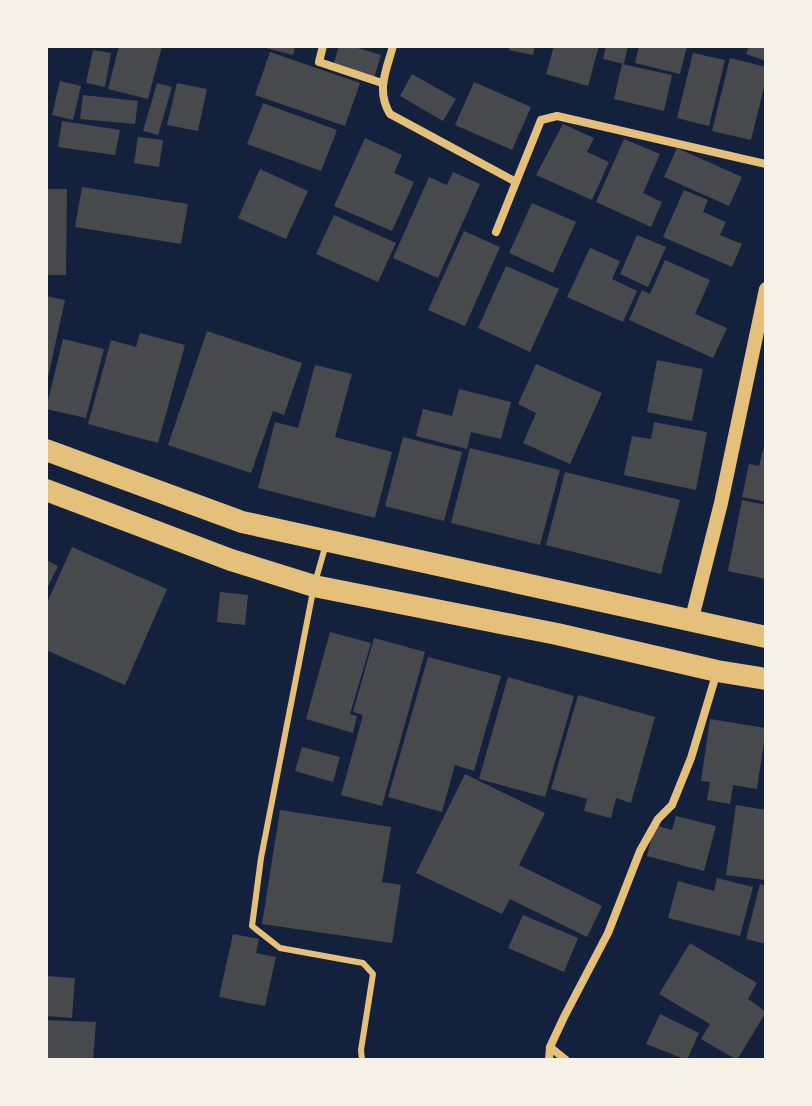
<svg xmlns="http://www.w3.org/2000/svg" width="812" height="1106" font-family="'Fira Sans',sans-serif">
<rect width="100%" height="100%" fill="#14213d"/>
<path fill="#48494c" d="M119,46H162L148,99L108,89Z
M258,46H295L293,55Z
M339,46H351L381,55L374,78L333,66Z
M509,46H535L533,55L509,50Z
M554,46H599L588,86L546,74Z
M606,46H628L624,64L603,59Z
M639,46H687L680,74L635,63Z
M749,46H766V61L746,54Z
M93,50L111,53L105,87L86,83Z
M270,52L360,83L345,126L255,95Z
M693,53L725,60L709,126L677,118Z
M730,58L766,67V79L751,140L712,131Z
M622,64L672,75L664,111L614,99Z
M412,74L456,99L443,121L400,96Z
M60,81L81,86L73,120L52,115Z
M474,82L531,107L512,150L455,125Z
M157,83L172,87L158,135L143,131Z
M177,83L207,89L198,131L167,125Z
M83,95L138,101L135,124L80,119Z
M263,103L337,130L321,171L247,144Z
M62,121L120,130L115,155L58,147Z
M563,124L594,138L587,152L609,162L592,200L536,175Z
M138,137L163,140L159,167L134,163Z
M365,138L402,155L394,173L414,182L392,231L334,206Z
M624,139L660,154L643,193L662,202L651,227L596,202Z
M677,148L742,177L729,206L664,177Z
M260,169L308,191L286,239L238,218Z
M453,172L480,184L438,278L393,258L429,177L447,185Z
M82,187L188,204L181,244L75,227Z
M46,189H67L66,275H46Z
M684,190L708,200L703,212L726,222L720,235L742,244L732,267L663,237Z
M532,203L576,222L553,273L509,253Z
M334,215L396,243L378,282L316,254Z
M464,231L500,247L465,326L428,310Z
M637,235L666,247L648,287L620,274Z
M590,248L620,261L612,279L637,291L623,322L567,297Z
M665,260L710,280L695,314L727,328L713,358L629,320L642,290L650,294Z
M506,266L559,289L530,352L478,328Z
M46,296L65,300L47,382H46Z
M207,331L302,363L284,415L273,411L251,473L168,445Z
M140,333L185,345L158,443L88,424L111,340L136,347Z
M63,339L104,349L86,418L46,409Z
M657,360L703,369L692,421L647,412Z
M536,364L602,393L570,464L523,443L536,413L518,404Z
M315,365L352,374L335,437L392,452L375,518L258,488L275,422L298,428Z
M459,389L511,402L501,439L471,432L467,449L416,436L423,409L452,416Z
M654,422L707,432L696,490L624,475L632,436L651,439Z
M403,437L462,452L444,521L385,506Z
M765,442H766V502L742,497L749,464L759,466Z
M470,448L560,470L540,545L451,523Z
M565,472L680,500L661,574L546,545Z
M742,500L766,505V579L728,571Z
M72,547L167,589L125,685L46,650V605Z
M46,560L58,566L46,591Z
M220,592L248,595L245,625L217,622Z
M330,632L371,643L350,714L357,716L353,733L306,719Z
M374,638L425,652L382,806L341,795L363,715L353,712Z
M428,657L501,676L474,771L455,765L442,812L388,797Z
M508,677L574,696L545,797L479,779Z
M578,695L655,717L631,803L616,798L611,818L584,811L587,799L551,789Z
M710,719L766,728L757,789L733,785L730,804L707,800L710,782L701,781Z
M302,747L340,757L333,782L295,771Z
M465,774L545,813L519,865L602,906L587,937L510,899L502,914L416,873Z
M736,805L766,810V880L726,875Z
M280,810L391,827L382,882L401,885L392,943L262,924Z
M676,816L716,826L704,871L647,856L655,825L672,830Z
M717,878L753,887L740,936L668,918L678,881L714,891Z
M760,884L766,886V944L746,939Z
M523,915L578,938L564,972L508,948Z
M233,934L259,939L256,953L276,957L265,1006L219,997Z
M690,943L757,983L748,999L766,1012L737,1060L701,1039L710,1024L659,994Z
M46,976L75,978L72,1018L46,1016Z
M660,1014L699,1033L687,1060L646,1044Z
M46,1020L96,1022L93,1060H46Z"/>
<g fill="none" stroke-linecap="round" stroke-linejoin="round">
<path stroke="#e5c07b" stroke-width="6" d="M326,544L314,586L261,858L252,926L280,948L363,963L373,974L361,1050L362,1060"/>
<path stroke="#e5c07b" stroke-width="8" d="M323,46L319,62L382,83
M393,46C386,71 376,91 390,114L516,182
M496,232L541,120L557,116L766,164
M550,1047L566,1060
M549,1060L550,1047L564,1017L608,933L640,851L658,819L672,805L691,758L716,675"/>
<path stroke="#e5c07b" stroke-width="14" d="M691,622L721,503L766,289"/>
<path stroke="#e5c07b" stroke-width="22" d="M46,450L242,522L766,637
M46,490L231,560L314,586L557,634L717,671L766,679"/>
</g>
<rect width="812" height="1106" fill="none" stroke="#f6f1e7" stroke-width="96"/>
</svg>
